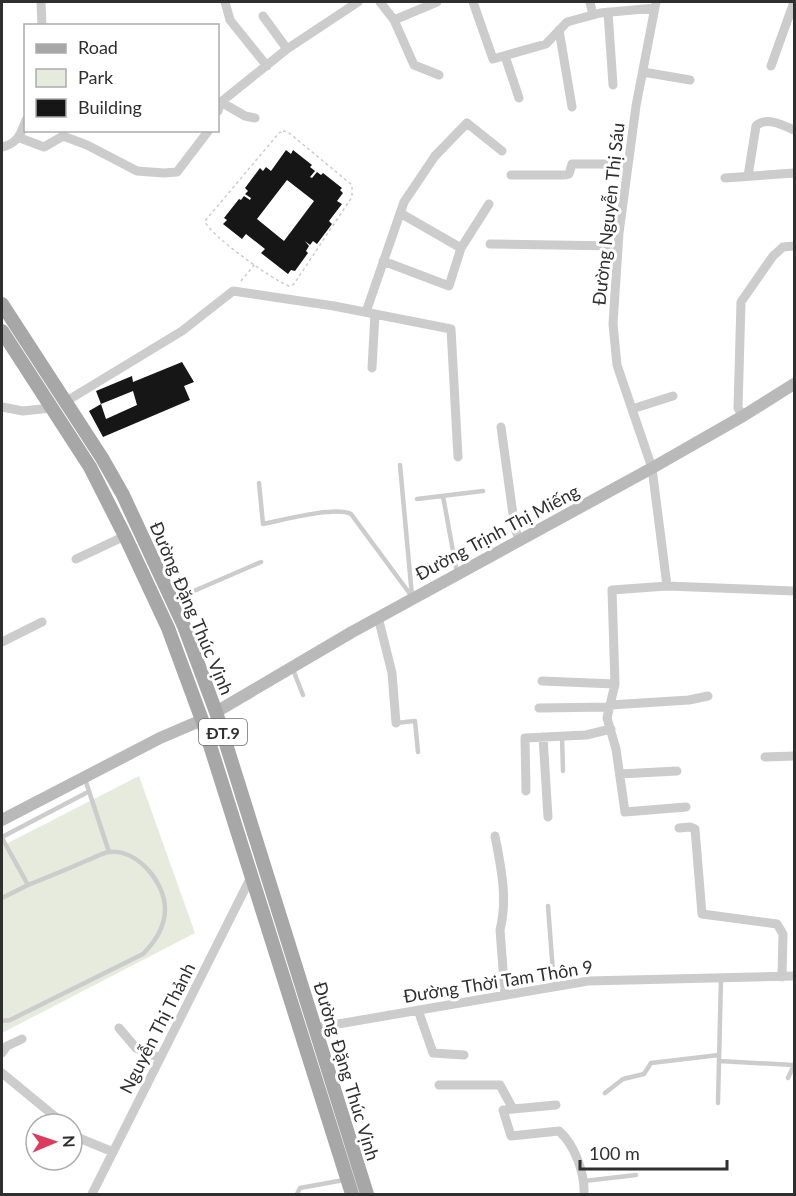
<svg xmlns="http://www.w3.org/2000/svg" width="796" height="1196" font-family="Lato,sans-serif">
<rect width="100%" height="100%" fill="#fff"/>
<path fill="#e7ebdd" d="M139,776L195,933L2,1033V846Z"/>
<path fill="#161616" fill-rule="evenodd" d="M286,150L291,154L293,150L312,165L310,167L315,171L310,177L312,178L317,172L321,175L323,173L342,188L340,190L343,193L337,201L342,204L329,221L332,224L317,244L313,241L310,245L305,241L309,246L306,251L308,253L295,271L291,270L288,274L261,253L265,249L246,234L242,239L223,224L227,220L224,218L239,199L241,200L244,196L250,200L251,198L245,194L248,191L245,188L260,168L263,171L266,167L271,171ZM287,180L314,201L284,241L257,219Z
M182,362L194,382L184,386L190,400L103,437L89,411L101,404L96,391L132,376L133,382ZM133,391L137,405L106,419L101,404Z"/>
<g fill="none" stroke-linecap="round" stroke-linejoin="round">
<path stroke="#ccc" stroke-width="1.5" stroke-dasharray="3 3" stroke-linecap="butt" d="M283,131L288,132L352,185V197L294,284L289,286C274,281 208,234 205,221L279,133Z
M241,281L255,264"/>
<path stroke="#ccc" stroke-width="4.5" d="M400,465L412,596
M259,483L263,524C283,520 335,506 351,514L413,598
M443,496L457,573
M417,499L483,491
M173,600L261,562
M292,667L303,695
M396,723L415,721L418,752
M562,736L563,771
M85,779L109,852
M2,837L88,792
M2,838L28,885L2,898
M548,906L554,986
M2,1021L10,1020L143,954C155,942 165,927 165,909C165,883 138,849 109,852C102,853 94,858 88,860C68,869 48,877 28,885
M719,1061L793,1065
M788,1078L794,1065
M605,1093L623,1079L644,1074L651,1063L719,1055
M718,1103L721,978
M584,1181L636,1175
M297,1194L300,1188L344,1180"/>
<path stroke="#ccc" stroke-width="9" d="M41,2L42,26
M225,2L230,20L267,66
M380,2L394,20L414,65L439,75
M473,2L493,59L546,44L567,22L600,13L655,8
M590,2L593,15
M656,2L636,106L619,233L613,324L617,365L652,468L667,586L794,591
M608,12L613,85
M394,20L437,2
M559,30L572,107
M287,49L358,2
M505,56L519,98
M771,66L794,2
M643,72L690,80
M221,102L245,116L255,118
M218,111L221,102L287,49L263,16
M20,138L44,147L63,136L87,145L137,171L164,173L177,172L209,130
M2,147C17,144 21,134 26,120
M511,175H564L569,174L572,164H628
M748,176L756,126C766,116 783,125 794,130
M725,178L794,173
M400,213L461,248
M490,244L618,246
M383,261L449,286L461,248L489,204
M366,312L404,202L435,156L467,123L502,151
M372,368L375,314
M65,402L182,331L233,291L334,306L451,329L458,457
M2,407L23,411L51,408
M632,409L673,396
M743,416L738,408L741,302L773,256L783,247L794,246
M501,427L515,529L520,541
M76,559L125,536
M667,586L612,590L615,684L607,718L616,749L625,812L686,807
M378,617L392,673L396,723
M2,642L42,622
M542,681L615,684
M610,705L689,700L708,696
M539,708L609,707
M543,737L548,817
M765,757L794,756
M620,774L677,771
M526,791L525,738L586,735L611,729
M679,828L690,827L695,829L702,914L777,924L783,934L782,977
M495,836C501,867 508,899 500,930L505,995
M418,1010L433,1053L464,1055
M119,1028L136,1048L160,1058
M315,1028L588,981L794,976
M2,1053L7,1046L22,1039
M2,1073L64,1124
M439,1085H500L513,1109
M556,1105L503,1110L511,1136L559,1131C575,1145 585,1174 584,1194
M72,1131L79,1138L113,1152
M92,1194L252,875"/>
<path stroke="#b9b9b9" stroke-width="12" d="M216,712L352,632L652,468L743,416L794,384
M2,820L160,738L202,720"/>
<path stroke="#a7a7a7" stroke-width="14" d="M2,304L102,458L123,495L184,626L216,712L367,1194
M2,331L90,467L125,536L168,628L202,720L352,1194"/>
</g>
<g text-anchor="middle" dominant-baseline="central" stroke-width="6" stroke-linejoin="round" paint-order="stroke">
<rect fill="#fff" stroke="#6d6d6d" stroke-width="1.5" x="199" y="719" width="48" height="26" rx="4.5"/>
<g font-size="16" font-weight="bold" fill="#2f2f2f">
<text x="223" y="732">ĐT.9</text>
</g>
<g font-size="18" fill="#2f2f2f" stroke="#fff">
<text transform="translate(608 214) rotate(-84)">Đường Nguyễn Thị Sáu</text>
<text transform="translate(497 532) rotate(-28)">Đường Trịnh Thị Miếng</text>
<text transform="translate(192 608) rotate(67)">Đường Đặng Thúc Vịnh</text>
<text transform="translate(498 981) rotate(-9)">Đường Thời Tam Thôn 9</text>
<text transform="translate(157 1028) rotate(-63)">Nguyễn Thị Thảnh</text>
<text transform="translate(347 1071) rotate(73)">Đường Đặng Thúc Vịnh</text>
</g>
</g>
<rect width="796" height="1196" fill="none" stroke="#2f2f2f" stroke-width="6"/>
<rect x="24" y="24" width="195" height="108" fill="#ffffff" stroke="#acacac" stroke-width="1.5"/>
<rect x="36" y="44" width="30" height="9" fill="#a7a7a7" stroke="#acacac" stroke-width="1.5"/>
<text x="78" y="54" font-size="18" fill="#2f2f2f">Road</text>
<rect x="36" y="69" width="30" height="18" fill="#e7ebdd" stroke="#acacac" stroke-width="1.5"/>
<text x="78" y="84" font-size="18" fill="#2f2f2f">Park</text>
<rect x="36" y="99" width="30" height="18" fill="#161616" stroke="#acacac" stroke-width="1.5"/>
<text x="78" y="114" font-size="18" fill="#2f2f2f">Building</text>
<g transform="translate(54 1142) rotate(88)"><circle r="28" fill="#ffffff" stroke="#acacac" stroke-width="1.5"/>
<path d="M0-4.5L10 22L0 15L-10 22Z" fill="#dc3b5e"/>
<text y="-9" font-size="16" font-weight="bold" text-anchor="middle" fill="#2f2f2f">N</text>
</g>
<path d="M580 1160v9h147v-9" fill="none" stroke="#2f2f2f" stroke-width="3"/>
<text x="589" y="1160" font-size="18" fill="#2f2f2f" stroke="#ffffff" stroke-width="4.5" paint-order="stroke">100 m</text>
</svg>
